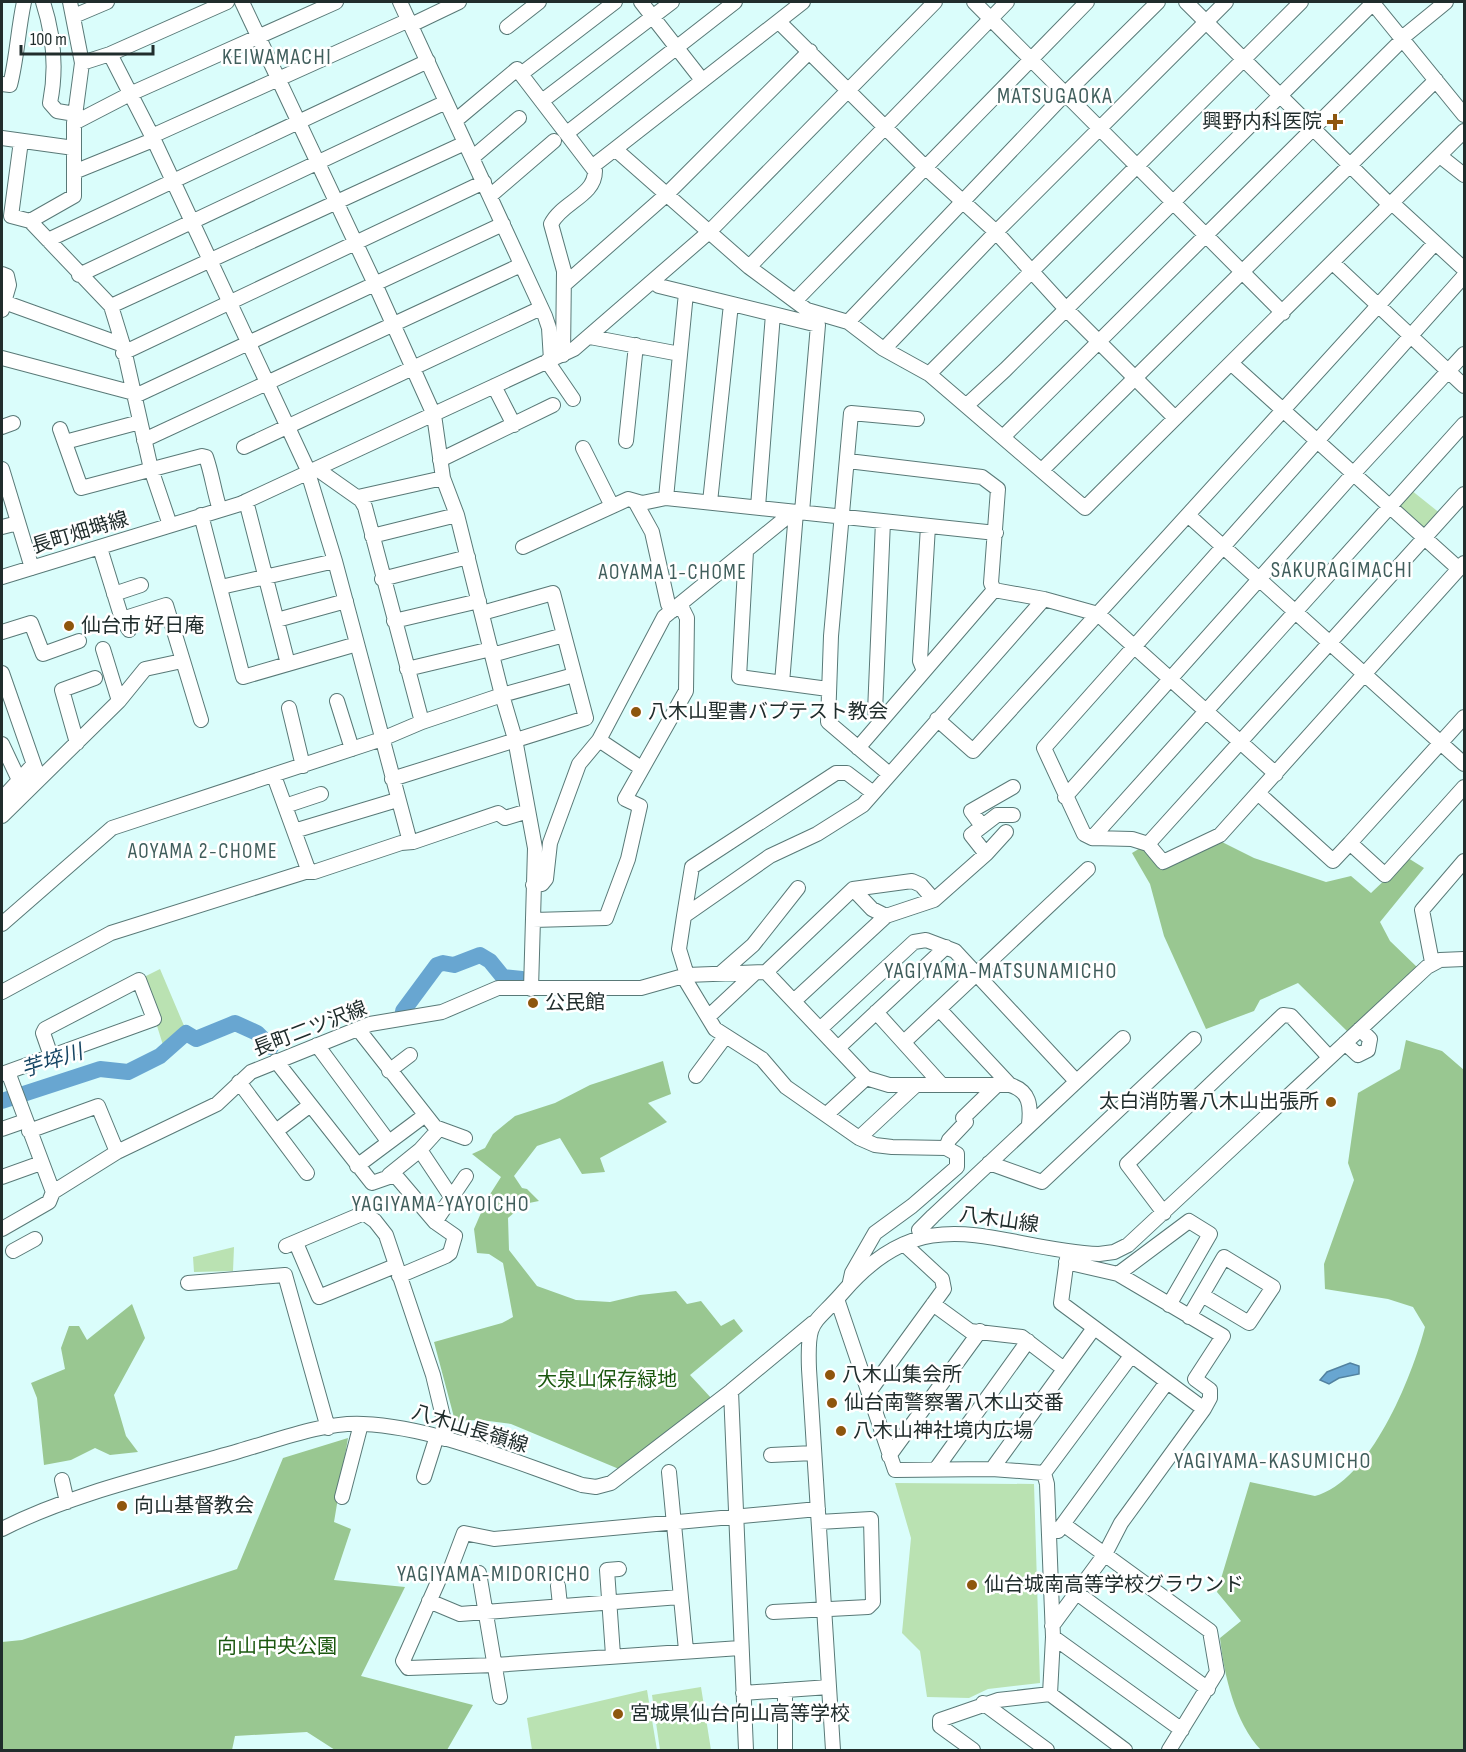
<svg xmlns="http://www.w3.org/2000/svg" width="1466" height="1752" font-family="'Sofia Sans Condensed','Noto Sans JP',sans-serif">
<rect width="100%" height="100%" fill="#dafdfb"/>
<path fill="#bae2b2" d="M1411,490L1441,514L1424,532L1396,506Z
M160,969L185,1028L163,1045L142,978Z
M234,1247L233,1271L194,1272L193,1257Z
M895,1483L1034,1484L1040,1683L988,1689L969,1698L927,1697L920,1651L902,1633L911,1538Z
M701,1687L711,1750H660L652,1695Z
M647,1690L657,1750H532L527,1718Z"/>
<path fill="#99c791" d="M1222,842L1254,858L1326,882L1351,876L1371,893L1408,858L1424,868L1380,922L1390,941L1418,968L1348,1032L1298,983L1260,1000L1254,1011L1206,1029L1164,936L1150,884L1132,853L1142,847L1164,869Z
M1406,1040L1442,1051L1464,1070V1750H1261C1235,1723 1224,1675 1220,1638L1241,1621L1217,1592L1250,1482L1315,1496C1370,1482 1412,1377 1425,1327L1413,1307L1388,1299L1325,1289L1324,1264L1354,1180L1348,1163L1358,1093L1400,1069Z
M663,1061L671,1094L648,1103L667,1122L600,1158L605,1172L582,1174L560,1138L537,1146L514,1176L522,1188L527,1189L539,1201L524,1204L508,1218L509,1250L537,1286L576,1300L610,1302L640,1295L676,1291L687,1304L701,1301L721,1326L734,1319L743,1331L690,1375L712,1399L619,1469L511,1424L481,1420L455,1421L434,1342L502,1323L513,1317L503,1263L489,1254L477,1253L474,1229L487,1199L501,1177L472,1154L485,1148L493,1134L515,1116L555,1103L590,1085Z
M132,1304L145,1338L114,1395L126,1436L138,1452L110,1455L95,1448L71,1460L44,1465L37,1398L31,1383L65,1369L61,1348L69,1326H79L87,1340Z
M348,1438L334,1522L351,1529L334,1580L405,1587L361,1676L473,1705L447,1750H335L307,1732L235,1736L232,1750H2V1642L22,1640L237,1569L283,1458Z"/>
<path fill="#68a6d1" stroke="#5282a0" stroke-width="1.5" d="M1350,1363L1359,1366V1374L1339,1378L1329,1384L1320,1380L1327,1372Z"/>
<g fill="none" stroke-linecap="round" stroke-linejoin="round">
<path stroke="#68a6d1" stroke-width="16" d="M403,1011L437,965L443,963L454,965L480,955L490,961L503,977L522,979
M2,1101L100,1069L128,1072L160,1056L186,1033L196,1039L235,1023L257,1033L271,1047"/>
<defs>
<path id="minor" d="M43,2C54,36 57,68 50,103L57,111L75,114
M242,2L375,284L434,415L443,478L457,515L502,695L574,675
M400,2L545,316L549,328L551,360
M641,2L702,80
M803,2L615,149L749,267L807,310L848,322L882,348L929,374L1085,508L1464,131
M974,2L1283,313
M1186,2L1390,205
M1372,2L1464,115
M74,16L107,2
M779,22L925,167L996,232L1066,309L1175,418
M411,25L459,2
M507,27L539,2
M1402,38L1446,2
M110,54L152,136L306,466L335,561L410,842
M82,63L110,54L227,2
M521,74L615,2
M2,84L10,85C17,58 18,29 24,2
M542,101L672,2
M455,121L517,69L595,171C595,196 562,202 551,224L564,271L563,355
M74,123L130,94L336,2
M567,133L735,2
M152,136L409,20
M2,138L74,148
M21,141L11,216L30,221L111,306L123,345L151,469L170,525
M1440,156L1464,175
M472,158L519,118
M593,166L615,149
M74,172L153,140
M490,196L554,141
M1392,203L1464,269
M30,221L74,196V123L82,63L70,2
M48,240L428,61
M1333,263L1464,386
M749,267L1007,2
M2,274L7,276L9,285L4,302
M79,275L446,102
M1464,276L1044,748L1084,834L1092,838L1464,424
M653,281L659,286L818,325L802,512
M565,284L666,195L810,51
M795,301L1087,2
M111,306L465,143
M2,310L4,302L123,345
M848,322L1065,94L1158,2
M590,337L680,354
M884,349L996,232L1226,2
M123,353L484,182
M2,358L134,393
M547,361L573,399
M1232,364L1459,569
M929,374L1301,2
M494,386L514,425
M135,396L503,224
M967,405L1005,370L1373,3
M2,427L13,423
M60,429L81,488L202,456L206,457C212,474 214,492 220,510
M1003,437L1403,39
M144,440L521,265
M626,441L636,345
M65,442L140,422
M244,447L541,308
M583,448L612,506
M440,460L553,405
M848,461L982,477L998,489L991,583L994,590L1044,599
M2,469L32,568
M317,469L361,500L365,507L422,722L502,695L515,739L535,848L531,989
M1042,470L1436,80
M358,497L443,478
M666,498L686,293
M246,501L288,664
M710,502L731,304
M636,503L652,532L668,604L672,611
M758,507L773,314
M201,515L243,677L357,644
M1188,515L1464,764
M883,521L875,712L883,719
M2,527L18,523
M372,536L457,515
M523,547L628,499L642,503L666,498L996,533
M100,548L122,619L129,630
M746,551L739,677L828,689
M2,577L240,504L574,349L709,232L935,2
M382,579L468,557
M221,587L335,561
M114,594L141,585
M122,619L166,605L201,720
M277,620L346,601
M394,621L479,601
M2,632L31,623L43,654L79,641
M103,649L119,701
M492,655L564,635
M407,669L491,649
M924,671L920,661L928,526
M2,673L39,779
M782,683L796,512
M337,701L352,749
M289,708L303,766
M937,719L973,751L1435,243
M599,740L641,768
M77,743L62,690L95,678
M2,744L19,780
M858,748L994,590
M888,773L828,722L831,636L851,413L917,419
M274,776L309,872
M392,779L586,718L553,593L482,613
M1258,793L1333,861L1350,843L1385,875L1464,787
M1065,797L1353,474L1464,354
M2,799L33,765
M285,806L321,794
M2,816L119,701L145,669L182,661
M982,826L971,811L1013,787
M294,831L397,800
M1092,838L1132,839L1148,844L1163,862L1220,835L1464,563
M1350,843L1464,717
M1148,844L1464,494
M986,854L1006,832
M533,885L542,884L546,879L550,843L579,764L599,740L664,617L793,512
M853,889L872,909L886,916
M684,916L692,867L836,773H847L872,792
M533,920L606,918L628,859L640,806L625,799L686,691L687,618L680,604
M2,924L112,828L382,739L422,722
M1432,962L1422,910L1464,861
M766,972L853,889L912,881L921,885L934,900
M721,973L753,945L798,888
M687,975L679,949L684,916L770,856L817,834L863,805L1044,599L1098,614L1276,774
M683,976L715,1029L762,1059L786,1087L859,1138L875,1145L892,1147L946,1148L957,1154V1167L912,1206L875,1233L852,1273L850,1282
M2,992L111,933L305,872H314L401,843L413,842L498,813L505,818L528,811
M795,1000L886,916L934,900L986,854L971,835L997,815H1013
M939,1009L1010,1085
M876,1012L941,1084
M708,1017L755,973
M821,1028L914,942L926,940L955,951L1076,1081
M358,1029L435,1127L465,1138
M904,1042L1088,869
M1345,1043L1358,1055L1368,1050L1370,1039L1360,1029
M317,1045L388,1141
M839,1047L946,947
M276,1061L372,1183L395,1175L435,1222L455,1236L450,1253L446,1256L399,1276
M389,1071L410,1055
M8,1072L53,1192
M2,1074L154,1019L139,980L45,1029L43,1033L51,1056
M696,1076L725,1037
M239,1082L307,1173
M827,1114L866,1078
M2,1129L25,1121
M29,1131L98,1106L117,1152
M276,1131L309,1106
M859,1138L916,1085
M946,1148L949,1140L966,1122L963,1118L999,1083
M420,1150L452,1198
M989,1163L1042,1182L1194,1039
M357,1166L424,1116
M389,1175L420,1150L439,1129
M2,1177L41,1163
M1164,1213L1127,1164L1283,1015L1291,1016L1329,1057
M435,1222L466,1176
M2,1229L49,1202L53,1192L117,1152L217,1104L251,1072L370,1024L442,1012L498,988H641L687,975L766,972L866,1078L889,1085H1010C1030,1091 1031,1106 1029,1124
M921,1237L919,1230L933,1216L1123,1038
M296,1243L319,1297L395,1266
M286,1246L364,1213L375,1221L386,1235L433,1375L446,1429L445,1439
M13,1251L35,1239
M1066,1262L1118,1274L1189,1221L1210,1234L1169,1305
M1118,1274L1223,1336L1195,1379L1210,1390V1398L1204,1409
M188,1283L285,1275L328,1428
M837,1299L895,1470L992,1469L1044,1473L1047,1484L1053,1637L1050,1694L1125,1750
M933,1304L970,1331L1022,1337L1064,1369
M1189,1317L1224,1257L1273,1287L1249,1323L1202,1295
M731,1391L746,1750
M869,1392L944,1289L942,1279L904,1244
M771,1455L814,1453
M889,1456L980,1331
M936,1469L1028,1341
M992,1469L1094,1328
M669,1472L686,1650
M1044,1473L1131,1356
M424,1477L437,1436
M62,1480L67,1502
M342,1497L361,1424
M1063,1524L1210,1631L1217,1672L1169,1750
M2,1529C75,1492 160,1474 239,1451C278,1440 323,1422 363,1424C435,1427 514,1462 582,1485L596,1487L611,1483L731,1391L813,1323
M1058,1531L1167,1382
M479,1573L500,1697
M558,1586L560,1605
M1077,1593L1208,1689
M429,1601L460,1614L680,1597
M773,1612L868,1607L873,1602L871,1519L819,1522
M1052,1626L1105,1554L1121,1523L1204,1409L1061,1303L1068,1251
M1053,1637L1182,1730
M740,1648L495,1665L408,1668L403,1661L441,1575L450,1570L464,1533L494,1539L818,1509
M613,1655L607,1570L619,1569
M743,1693L829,1687
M983,1703L1047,1750
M785,1750V1690
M833,1750L809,1369C807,1317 813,1327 844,1291C928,1194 995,1249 1099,1254L1114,1252L1128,1245L1427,967L1440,960L1464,959
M973,1750L940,1726V1720L998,1700L1050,1694"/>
</defs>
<use href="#minor" stroke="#597977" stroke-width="16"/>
<use href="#minor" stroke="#fff" stroke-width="14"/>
</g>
<g fill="#8e560d" stroke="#fff" stroke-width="2">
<path d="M1332 113h6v6h6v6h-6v6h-6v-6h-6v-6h6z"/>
<circle cx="69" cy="626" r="6"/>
<circle cx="636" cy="712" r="6"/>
<circle cx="533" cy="1003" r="6"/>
<circle cx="1331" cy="1102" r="6"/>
<circle cx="830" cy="1375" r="6"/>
<circle cx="832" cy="1403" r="6"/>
<circle cx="841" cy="1431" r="6"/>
<circle cx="122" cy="1506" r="6"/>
<circle cx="972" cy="1585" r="6"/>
<circle cx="618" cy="1714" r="6"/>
</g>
<g text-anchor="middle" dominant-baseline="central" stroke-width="5" stroke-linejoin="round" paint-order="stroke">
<g font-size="20" fill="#202d2c" stroke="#fff" text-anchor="start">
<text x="1322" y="122" text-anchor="end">興野内科医院</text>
<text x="81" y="626">仙台市 好日庵</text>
<text x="648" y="712">八木山聖書バプテスト教会</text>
<text x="545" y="1003">公民館</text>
<text x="1319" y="1102" text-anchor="end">太白消防署八木山出張所</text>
<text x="842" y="1375">八木山集会所</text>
<text x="844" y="1403">仙台南警察署八木山交番</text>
<text x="853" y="1431">八木山神社境内広場</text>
<text x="134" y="1506">向山基督教会</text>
<text x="984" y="1585">仙台城南高等学校グラウンド</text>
<text x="630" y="1714">宮城県仙台向山高等学校</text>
</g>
<g font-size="20" fill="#202d2c" stroke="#fff">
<text transform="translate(80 533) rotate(-17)">長町畑塒線</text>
<text transform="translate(310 1029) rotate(-21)">長町二ツ沢線</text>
<text transform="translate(999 1220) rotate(8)">八木山線</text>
<text transform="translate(470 1429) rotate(17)">八木山長嶺線</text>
</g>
<g font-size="20" fill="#1b580f" stroke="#fff">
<text x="607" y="1380">大泉山保存緑地</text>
<text x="277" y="1647">向山中央公園</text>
</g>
<g font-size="21" letter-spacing="1.5" fill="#405e5c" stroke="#fff">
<text x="673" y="572">AOYAMA 1-CHOME</text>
<text x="203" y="851">AOYAMA 2-CHOME</text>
</g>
<g font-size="21" font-style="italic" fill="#154563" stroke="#fff">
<text transform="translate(52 1061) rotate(-18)">芋埣川</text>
</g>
<g font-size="22" letter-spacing="1.5" fill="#405e5c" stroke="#fff">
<text x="277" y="57">KEIWAMACHI</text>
<text x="1055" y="96">MATSUGAOKA</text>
<text x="1342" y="570">SAKURAGIMACHI</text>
<text x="1001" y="971">YAGIYAMA-MATSUNAMICHO</text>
<text x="441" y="1204">YAGIYAMA-YAYOICHO</text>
<text x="1273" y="1461">YAGIYAMA-KASUMICHO</text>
<text x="494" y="1574">YAGIYAMA-MIDORICHO</text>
</g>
</g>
<rect width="1466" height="1752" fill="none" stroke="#202d2c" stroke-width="6"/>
<path d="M21 45v9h132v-9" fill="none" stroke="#202d2c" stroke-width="3"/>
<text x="30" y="45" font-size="18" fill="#202d2c" stroke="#ffffff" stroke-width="4.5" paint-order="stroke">100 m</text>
</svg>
